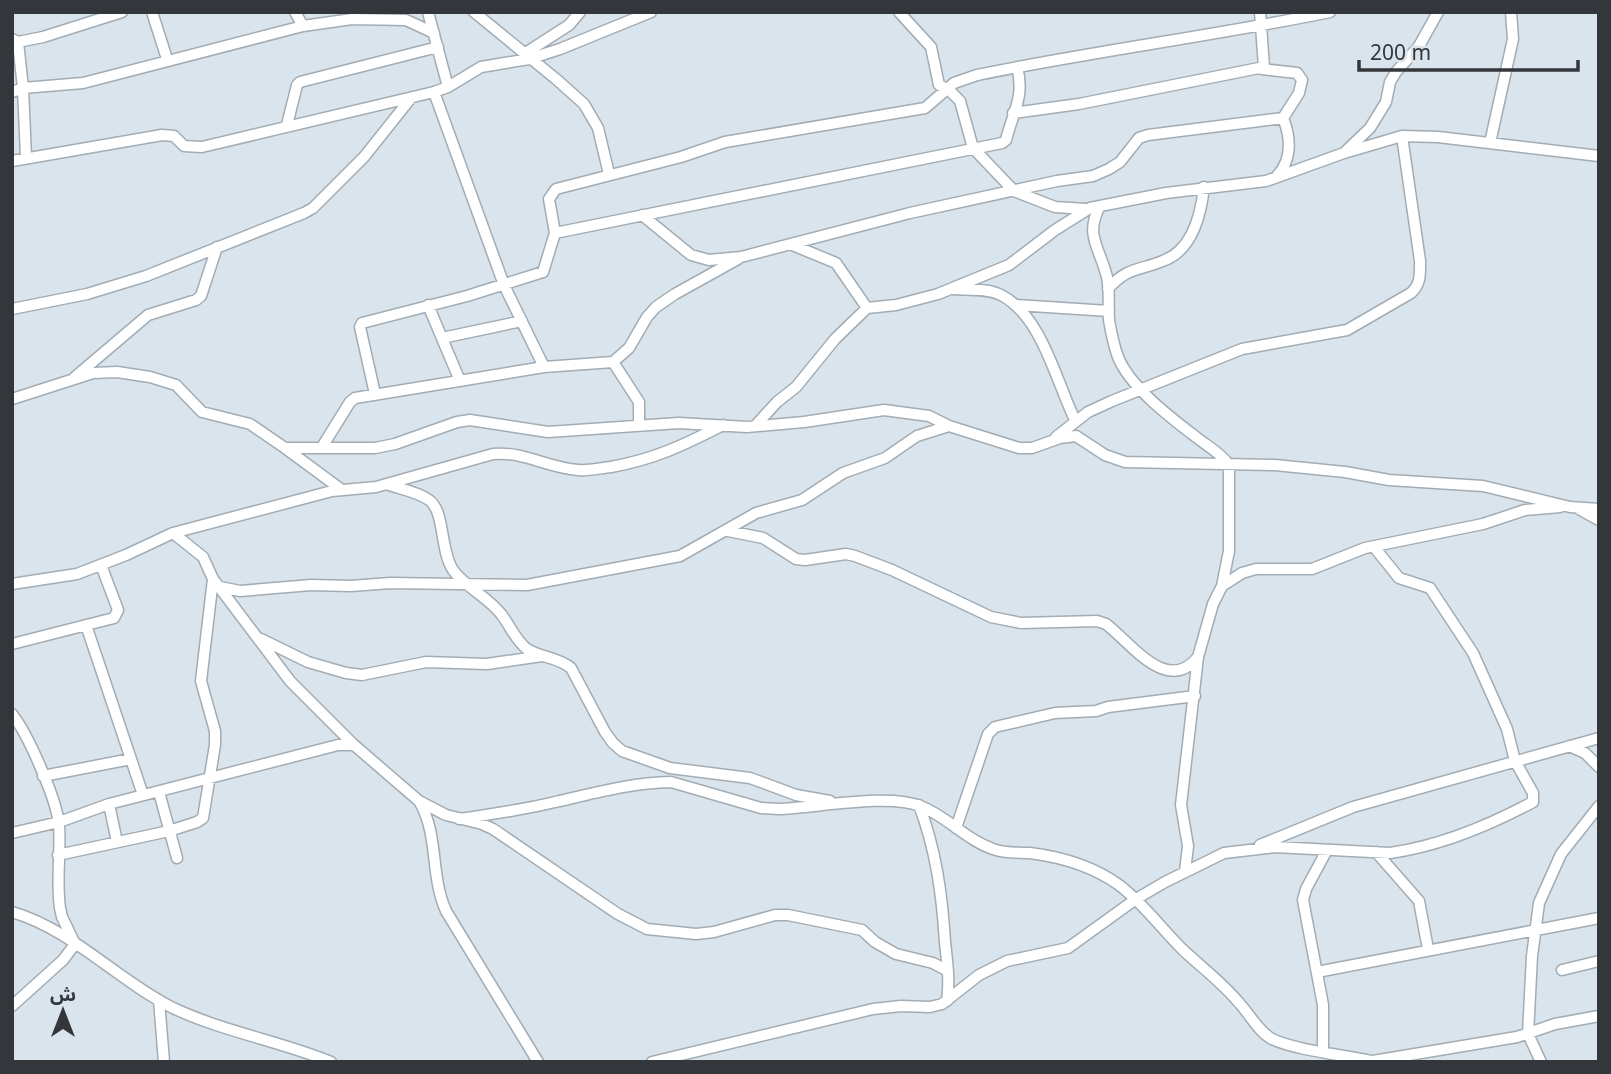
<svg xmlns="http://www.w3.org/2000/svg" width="1611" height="1074" font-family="Georgia,'Noto Sans Arabic',serif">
<rect width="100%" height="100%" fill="#d9e4ec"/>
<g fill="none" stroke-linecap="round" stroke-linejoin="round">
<defs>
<path id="minor" d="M152,12L167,59
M295,12L303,26
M428,12L448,87
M474,12L556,79L584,104L598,128L609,174
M899,12L931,47L939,85L948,89L960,101L973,148L1014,191L1055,207L1086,209
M1260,12L1264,67L1262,69L1297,73L1302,80L1299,93L1283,118
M12,39L18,42L43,37L122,12
M18,42L23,88L26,157
M524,54L569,25L580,12
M12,92L23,88L83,83L303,26L352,19L406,20L434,33
M434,92L504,285L544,367
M1013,113L1079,104L1264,67
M287,125L297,85L300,82L438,47
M1490,143L1513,39L1511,12
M1347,150L1370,128L1386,102L1390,82L1396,72L1419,46L1438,12
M12,161L162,135L174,136L184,146L202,147L434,92L448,87L481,67L529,59L560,49L651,12
M1277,176C1292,160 1291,138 1283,118
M1100,206C1084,235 1100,248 1107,277C1110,291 1108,306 1109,320C1111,332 1114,346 1118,357C1130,387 1171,418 1196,437C1207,446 1221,453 1229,465V551L1222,586
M642,215L691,255L709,260L741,257L910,213L1057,181L1093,176L1109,169L1120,162L1139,138L1148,135L1283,118
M555,233L1002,143L1006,140C1013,112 1025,96 1017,67
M790,244L836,263L867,308
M952,289C966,290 987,288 1001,295C1042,316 1056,381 1075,420
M1108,289C1128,266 1140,271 1165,260C1193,249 1201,214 1204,187
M428,305L460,381
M1016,305L1109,311
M12,309L87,294L146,276L304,213L313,208L364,157L411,98
M442,338L522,321
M613,362L639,402V425
M75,377L148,315L196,300L201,296L217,247
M375,394L360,327L362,323L467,296L543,272L555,233L549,199L556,189L681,157L725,142L925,108L954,83L977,75C1094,51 1213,36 1330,12
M12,399L93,373L117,372L150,377L176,385L202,412L250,424L285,448H375L395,444L457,422L470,420L548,432L679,423L747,427L804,422L884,410L929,416L949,426L1019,448H1032L1060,438L1076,436L1105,455L1125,462L1275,465L1345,472L1389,480L1483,486L1570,507L1599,509
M756,425L777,402L796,387L835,339L867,308L896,305L938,294L1009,265L1055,230L1090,208L1166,193L1266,181L1344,153L1402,136L1438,137L1599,156
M1056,437L1088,412L1112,401L1242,349L1347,330L1411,293C1421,284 1420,274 1420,261L1402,136
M322,447L350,402L355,398L544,367L613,362L629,348L647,317L656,307L675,294L738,259
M285,448L342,490
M389,485C401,489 418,492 429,500C445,511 440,551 453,570C466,588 488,597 501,614C510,625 515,640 527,649C541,658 558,657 571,668L605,732L613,743L622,751L670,768L750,778L796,795L830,801
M1579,509L1599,520
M728,531L763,538L796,559L805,560L846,554L855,556L892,570L991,617L1021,623L1097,621L1106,624C1132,644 1167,695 1198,657
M173,533L203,557L213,579L290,681L354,745L419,801L446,815L482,824L493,829L618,914L647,929L696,934L714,932L775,915H788L862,930L875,942L896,954L933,963L948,971
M12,584L77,574L126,555L173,533L332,491L376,487L493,454C523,451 548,468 578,470C589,471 600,468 611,467C655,459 684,445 723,425
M220,587L240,591L311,585L351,586L390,583L527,585L680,556L756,513L802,500L843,473L885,458L917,436L949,426
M86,625L143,795
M261,639L308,662L346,673L362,675L426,662L487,664L542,656
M12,644L114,618L118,610L101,565
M12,714C28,734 57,800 59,825C61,853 56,880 60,908L62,917L75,944L63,960L12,1006
M1569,746L1585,753L1599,767
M43,776L131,759
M159,792L177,858
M419,801C439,834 430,876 446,911L538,1062
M109,804L117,842
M919,805C936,850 942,894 945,942C947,961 950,981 947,1001
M459,819C491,814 523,810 555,802C595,793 629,783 671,782L761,808L778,809C815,808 888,793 920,806C947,816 966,840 993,849C1005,854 1017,852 1030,853C1061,857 1093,866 1119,885C1143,903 1161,928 1182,949C1201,967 1223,983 1240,1004C1250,1015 1259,1032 1272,1039C1295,1050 1344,1055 1371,1061
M956,828L988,734L995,727L1055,713L1096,711L1108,707L1195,696
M12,833L59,822L109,804L338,745H354
M1260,845L1353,807L1599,738
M1376,852L1419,901L1428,949
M58,855L169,831L197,822L203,818L215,745V731L201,681L213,579
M1185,871L1188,846L1181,805L1198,657L1213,604L1222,586L1242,573L1256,569H1312L1365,548L1483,524L1525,510L1560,507
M12,912C73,930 117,980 173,1008C224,1032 280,1041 331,1062
M1562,970L1599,961
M1317,972L1599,918
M159,1000L164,1062
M1323,1051V1005L1303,900L1306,889L1327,850
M652,1062L873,1009L901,1006L930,1007L942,1004L979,975L1007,961L1068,948L1136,899L1165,882L1224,853L1275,847L1390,853C1441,846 1488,826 1533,802V793L1515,761L1507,729L1473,653L1430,588L1399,578L1374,547
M1367,1062L1517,1037L1555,1024L1599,1016
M1541,1062L1528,1034L1532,956L1539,903L1561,854L1599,806"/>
</defs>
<use href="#minor" stroke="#a2acb4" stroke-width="13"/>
<use href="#minor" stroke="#fff" stroke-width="10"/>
</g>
<rect width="1611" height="1074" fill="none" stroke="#33373b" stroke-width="28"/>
<g transform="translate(63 1011)" stroke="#d9e4ec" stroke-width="5" paint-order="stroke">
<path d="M0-5L12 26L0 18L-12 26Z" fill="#33373b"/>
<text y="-10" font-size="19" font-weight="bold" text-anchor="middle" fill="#33373b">ش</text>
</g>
<path d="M1359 60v10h219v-10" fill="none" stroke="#33373b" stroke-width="3.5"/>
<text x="1370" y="60" font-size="21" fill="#33373b" stroke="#d9e4ec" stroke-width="5" paint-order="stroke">200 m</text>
</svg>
